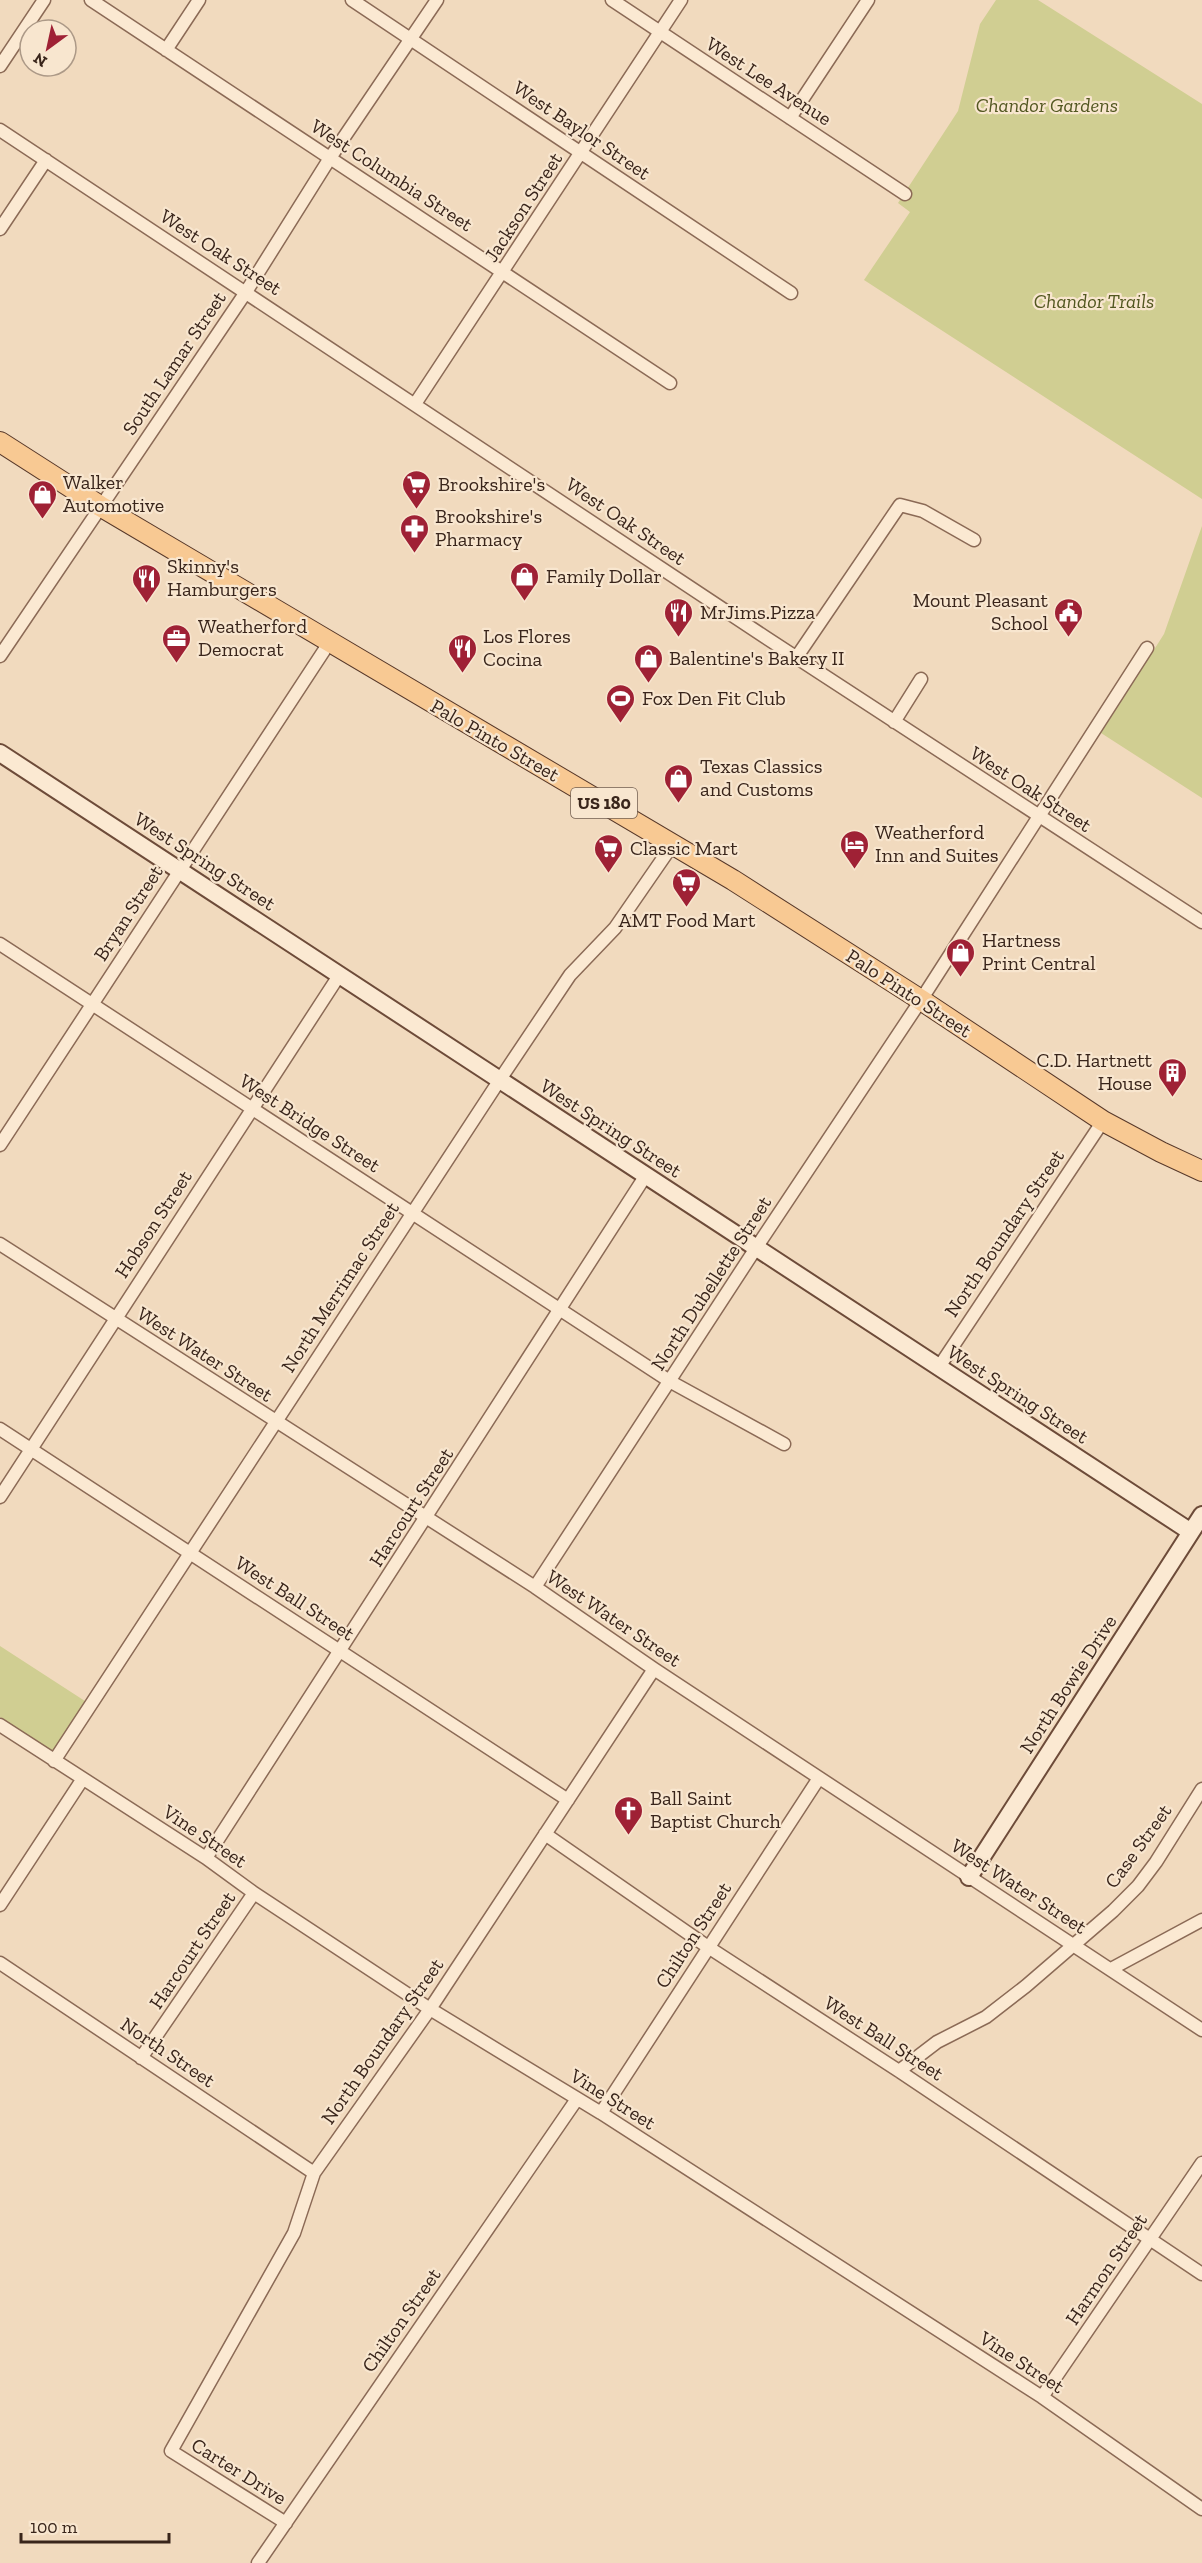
<svg xmlns="http://www.w3.org/2000/svg" width="1202" height="2563" font-family="'Zilla Slab',serif">
<rect width="100%" height="100%" fill="#f1dabe"/>
<path fill="#d0ce92" d="M996,0H1038L1202,104V499L864,280L910,212L898,203L958,111L980,24Z
M1202,526V798L1101,733L1164,634Z
M0,1646L88,1703L56,1750H50L0,1717Z"/>
<g fill="none" stroke-linecap="round" stroke-linejoin="round">
<defs>
<path id="street" d="M91,0L670,383
M352,0L791,293
M612,0L905,194
M166,50L199,0
M0,66L44,0
M790,118L868,0
M0,130L765,637L1202,922
M0,229L46,160
M415,404L681,0
M0,656L246,292L330,158L437,0
M796,658L900,505L923,511L974,540
M894,722L921,679
M0,944L671,1382L784,1444
M0,1145L329,643
M0,1244L535,1587L654,1669L1202,2030
M939,1367L1103,1121
M0,1429L568,1800
M0,1497L340,974
M535,1587L756,1248L921,1000L1147,648
M0,1725L206,1858L254,1893L430,2009L601,2113L1042,2397L1202,2509
M54,1761L499,1081L570,975L615,928L673,844
M545,1834L708,1947L899,2071L1202,2274
M206,1858L646,1175
M0,1905L82,1780
M0,1963L314,2173
M1111,1969L1202,1920
M141,2058L254,1893
M899,2071L937,2042L986,2017L1026,1986L1113,1911L1138,1886L1156,1862L1202,1789
M601,2113L819,1778
M1042,2397L1202,2163
M286,2523L171,2451L294,2233L314,2173L430,2009L654,1669
M258,2563L577,2099"/>
<path id="secondary" d="M0,753L1191,1532
M969,1877L1202,1515"/>
<path id="primary" d="M0,442L100,506L733,880L921,1000L1103,1121L1161,1152L1202,1171"/>
</defs>
<use href="#street" stroke="#8b6a56" stroke-width="15"/>
<use href="#secondary" stroke="#6d4b39" stroke-width="20"/>
<use href="#primary" stroke="#58392a" stroke-width="22"/>
<use href="#street" stroke="#fbe9d2" stroke-width="12"/>
<use href="#secondary" stroke="#fbe9d2" stroke-width="16"/>
<use href="#primary" stroke="#f8c993" stroke-width="20"/>
</g>
<defs>
<symbol id="supermarket-pin" viewBox="-11 -11 22 30"><path d="M0 17L-7.5 6A9.5 9.5 0 1 1 7.5 6Z" fill="#9f2135" stroke="#f8e6cf"/><path d="M-6-5.5h2.5l.6 2H6L4.5 2H-2.5L-4.4-4H-6ZM-1.5 3.2a1.3 1.3 0 1 0 .1 0ZM3 3.2a1.3 1.3 0 1 0 .1 0Z" fill="#fff"/></symbol>
<symbol id="shop-pin" viewBox="-11 -11 22 30"><path d="M0 17L-7.5 6A9.5 9.5 0 1 1 7.5 6Z" fill="#9f2135" stroke="#f8e6cf"/><path d="M-5-2.5h2.3a2.7 3.5 0 0 1 5.4 0H5L5.5 6h-11ZM-1.5-2.5h3a1.5 2.3 0 0 0-3 0Z" fill="#fff"/></symbol>
<symbol id="pharmacy-pin" viewBox="-11 -11 22 30"><path d="M0 17L-7.5 6A9.5 9.5 0 1 1 7.5 6Z" fill="#9f2135" stroke="#f8e6cf"/><path d="M-2-6h4v4h4v4h-4v4h-4v-4h-4v-4h4Z" fill="#fff"/></symbol>
<symbol id="restaurant-pin" viewBox="-11 -11 22 30"><path d="M0 17L-7.5 6A9.5 9.5 0 1 1 7.5 6Z" fill="#9f2135" stroke="#f8e6cf"/><path d="M-5-6h1v4h1v-4h1v4h1v-4h1v5L-1.5 .5V6h-2V.5L-5-1ZM5-6V6H3V1.5H1.5Q1.5-4 5-6Z" fill="#fff"/></symbol>
<symbol id="civic-pin" viewBox="-11 -11 22 30"><path d="M0 17L-7.5 6A9.5 9.5 0 1 1 7.5 6Z" fill="#9f2135" stroke="#f8e6cf"/><path d="M-.6-6.5H3V-4.5H.6V-3L4-1V1h2V6H-6V1h2V-1L-.6-3ZM-1.2 2.5V6h2.4V2.5Z" fill="#fff"/></symbol>
<symbol id="office-pin" viewBox="-11 -11 22 30"><path d="M0 17L-7.5 6A9.5 9.5 0 1 1 7.5 6Z" fill="#9f2135" stroke="#f8e6cf"/><path d="M-6-3h4V-5.5h4V-3h4V5H-6ZM-1-4.5V-3h2v-1.5ZM-6 0V1H6V0Z" fill="#fff"/></symbol>
<symbol id="stadium-pin" viewBox="-11 -11 22 30"><path d="M0 17L-7.5 6A9.5 9.5 0 1 1 7.5 6Z" fill="#9f2135" stroke="#f8e6cf"/><path d="M0-5a6.5 5 0 1 0 0 10a6.5 5 0 1 0 0-10ZM-3.5-1.8h7v3.6h-7Z" fill="#fff"/></symbol>
<symbol id="hotel-pin" viewBox="-11 -11 22 30"><path d="M0 17L-7.5 6A9.5 9.5 0 1 1 7.5 6Z" fill="#9f2135" stroke="#f8e6cf"/><path d="M-6-4.5h1.5V1H6V5H4.5V3h-9V5H-6ZM-4 0a1.8 1.8 0 1 1 3.6 0ZM.5 0V-2.5h3Q6-2.5 6 0Z" fill="#fff"/></symbol>
<symbol id="building-pin" viewBox="-11 -11 22 30"><path d="M0 17L-7.5 6A9.5 9.5 0 1 1 7.5 6Z" fill="#9f2135" stroke="#f8e6cf"/><path d="M-4-6H4V6H1V3H-1V6H-4ZM-2.5-4.3h1.7v1.8h-1.7ZM.8-4.3h1.7v1.8H.8ZM-2.5-1h1.7V.8h-1.7ZM.8-1h1.7V.8H.8Z" fill="#fff"/></symbol>
<symbol id="church-pin" viewBox="-11 -11 22 30"><path d="M0 17L-7.5 6A9.5 9.5 0 1 1 7.5 6Z" fill="#9f2135" stroke="#f8e6cf"/><path d="M-1.2-6h2.4v3.5h3.3v2.4h-3.3V6h-2.4V-.1h-3.3v-2.4h3.3Z" fill="#fff"/></symbol>
</defs>
<g fill-rule="evenodd">
<use href="#supermarket-pin" x="400" y="468" width="33" height="45"/>
<use href="#shop-pin" x="26" y="478" width="33" height="45"/>
<use href="#pharmacy-pin" x="398" y="512" width="33" height="45"/>
<use href="#shop-pin" x="508" y="560" width="33" height="45"/>
<use href="#restaurant-pin" x="130" y="562" width="33" height="45"/>
<use href="#restaurant-pin" x="662" y="596" width="33" height="45"/>
<use href="#civic-pin" x="1052" y="596" width="33" height="45"/>
<use href="#office-pin" x="160" y="622" width="33" height="45"/>
<use href="#restaurant-pin" x="446" y="632" width="33" height="45"/>
<use href="#shop-pin" x="632" y="642" width="33" height="45"/>
<use href="#stadium-pin" x="604" y="682" width="33" height="45"/>
<use href="#shop-pin" x="662" y="762" width="33" height="45"/>
<use href="#hotel-pin" x="838" y="828" width="33" height="45"/>
<use href="#supermarket-pin" x="592" y="832" width="33" height="45"/>
<use href="#supermarket-pin" x="670" y="866" width="33" height="45"/>
<use href="#shop-pin" x="944" y="936" width="33" height="45"/>
<use href="#building-pin" x="1156" y="1056" width="33" height="45"/>
<use href="#church-pin" x="612" y="1794" width="33" height="45"/>
</g>
<g text-anchor="middle" dominant-baseline="central" stroke-width="4.5" stroke-linejoin="round" paint-order="stroke">
<rect fill="#f8e6cf" stroke="#725f51" stroke-width="1.5" x="571" y="788" width="66" height="30" rx="4.5"/>
<g font-size="18" font-weight="bold" fill="#39251b">
<text x="604" y="803">US 180</text>
</g>
<g font-size="20" fill="#39251b" stroke="#f8e6cf">
<text transform="translate(769 81) rotate(33)">West Lee Avenue</text>
<text transform="translate(582 130) rotate(34)">West Baylor Street</text>
<text transform="translate(392 175) rotate(33)">West Columbia Street</text>
<text transform="translate(523 207) rotate(-57)">Jackson Street</text>
<text transform="translate(221 252) rotate(33)">West Oak Street</text>
<text transform="translate(174 363) rotate(-56)">South Lamar Street</text>
<text transform="translate(626 521) rotate(34)">West Oak Street</text>
<text transform="translate(495 740) rotate(30)">Palo Pinto Street</text>
<text transform="translate(1031 789) rotate(33)">West Oak Street</text>
<text transform="translate(205 861) rotate(33)">West Spring Street</text>
<text transform="translate(128 913) rotate(-57)">Bryan Street</text>
<text transform="translate(909 993) rotate(33)">Palo Pinto Street</text>
<text transform="translate(310 1123) rotate(33)">West Bridge Street</text>
<text transform="translate(611 1128) rotate(33)">West Spring Street</text>
<text transform="translate(153 1224) rotate(-57)">Hobson Street</text>
<text transform="translate(1004 1233) rotate(-56)">North Boundary Street</text>
<text transform="translate(711 1283) rotate(-57)">North Dubellette Street</text>
<text transform="translate(340 1287) rotate(-57)">North Merrimac Street</text>
<text transform="translate(205 1354) rotate(33)">West Water Street</text>
<text transform="translate(1018 1394) rotate(33)">West Spring Street</text>
<text transform="translate(411 1507) rotate(-57)">Harcourt Street</text>
<text transform="translate(295 1598) rotate(33)">West Ball Street</text>
<text transform="translate(614 1618) rotate(34)">West Water Street</text>
<text transform="translate(1068 1684) rotate(-57)">North Bowie Drive</text>
<text transform="translate(205 1836) rotate(34)">Vine Street</text>
<text transform="translate(1138 1846) rotate(-54)">Case Street</text>
<text transform="translate(1019 1886) rotate(33)">West Water Street</text>
<text transform="translate(693 1935) rotate(-57)">Chilton Street</text>
<text transform="translate(192 1950) rotate(-56)">Harcourt Street</text>
<text transform="translate(884 2038) rotate(33)">West Ball Street</text>
<text transform="translate(382 2041) rotate(-55)">North Boundary Street</text>
<text transform="translate(168 2052) rotate(34)">North Street</text>
<text transform="translate(613 2099) rotate(32)">Vine Street</text>
<text transform="translate(1106 2269) rotate(-56)">Harmon Street</text>
<text transform="translate(401 2320) rotate(-55)">Chilton Street</text>
<text transform="translate(1022 2362) rotate(33)">Vine Street</text>
<text transform="translate(239 2471) rotate(32)">Carter Drive</text>
</g>
<g font-size="20" font-style="italic" fill="#525720" stroke="#f8e6cf">
<text x="1047" y="105">Chandor Gardens</text>
<text x="1094" y="301">Chandor Trails</text>
</g>
<g font-size="20" fill="#39251b" stroke="#f8e6cf" text-anchor="start">
<text x="63" y="482">Walker<tspan x="63" dy="23">Automotive</tspan></text>
<text x="438" y="484">Brookshire's</text>
<text x="435" y="516">Brookshire's<tspan x="435" dy="23">Pharmacy</tspan></text>
<text x="167" y="566">Skinny's<tspan x="167" dy="23">Hamburgers</tspan></text>
<text x="546" y="576">Family Dollar</text>
<text x="1048" y="600" text-anchor="end">Mount Pleasant<tspan x="1048" dy="23">School</tspan></text>
<text x="700" y="612">MrJims.Pizza</text>
<text x="198" y="626">Weatherford<tspan x="198" dy="23">Democrat</tspan></text>
<text x="483" y="636">Los Flores<tspan x="483" dy="23">Cocina</tspan></text>
<text x="669" y="658">Balentine's Bakery II</text>
<text x="642" y="698">Fox Den Fit Club</text>
<text x="700" y="766">Texas Classics<tspan x="700" dy="23">and Customs</tspan></text>
<text x="875" y="832">Weatherford<tspan x="875" dy="23">Inn and Suites</tspan></text>
<text x="630" y="848">Classic Mart</text>
<text x="687" y="920" text-anchor="middle">AMT Food Mart</text>
<text x="982" y="940">Hartness<tspan x="982" dy="23">Print Central</tspan></text>
<text x="1152" y="1060" text-anchor="end">C.D. Hartnett<tspan x="1152" dy="23">House</tspan></text>
<text x="650" y="1798">Ball Saint<tspan x="650" dy="23">Baptist Church</tspan></text>
</g>
</g>
<g transform="translate(48 48) rotate(213)"><circle r="28" fill="#f8e6cf" stroke="#ac9987" stroke-width="1.5"/>
<path d="M0-4.5L10 22L0 15L-10 22Z" fill="#9f2135"/>
<text y="-9" font-size="16" font-weight="bold" text-anchor="middle" fill="#39251b">N</text>
</g>
<path d="M21 2533v9h148v-9" fill="none" stroke="#39251b" stroke-width="3"/>
<text x="30" y="2533" font-size="18" fill="#39251b" stroke="#f8e6cf" stroke-width="4.5" paint-order="stroke">100 m</text>
</svg>
